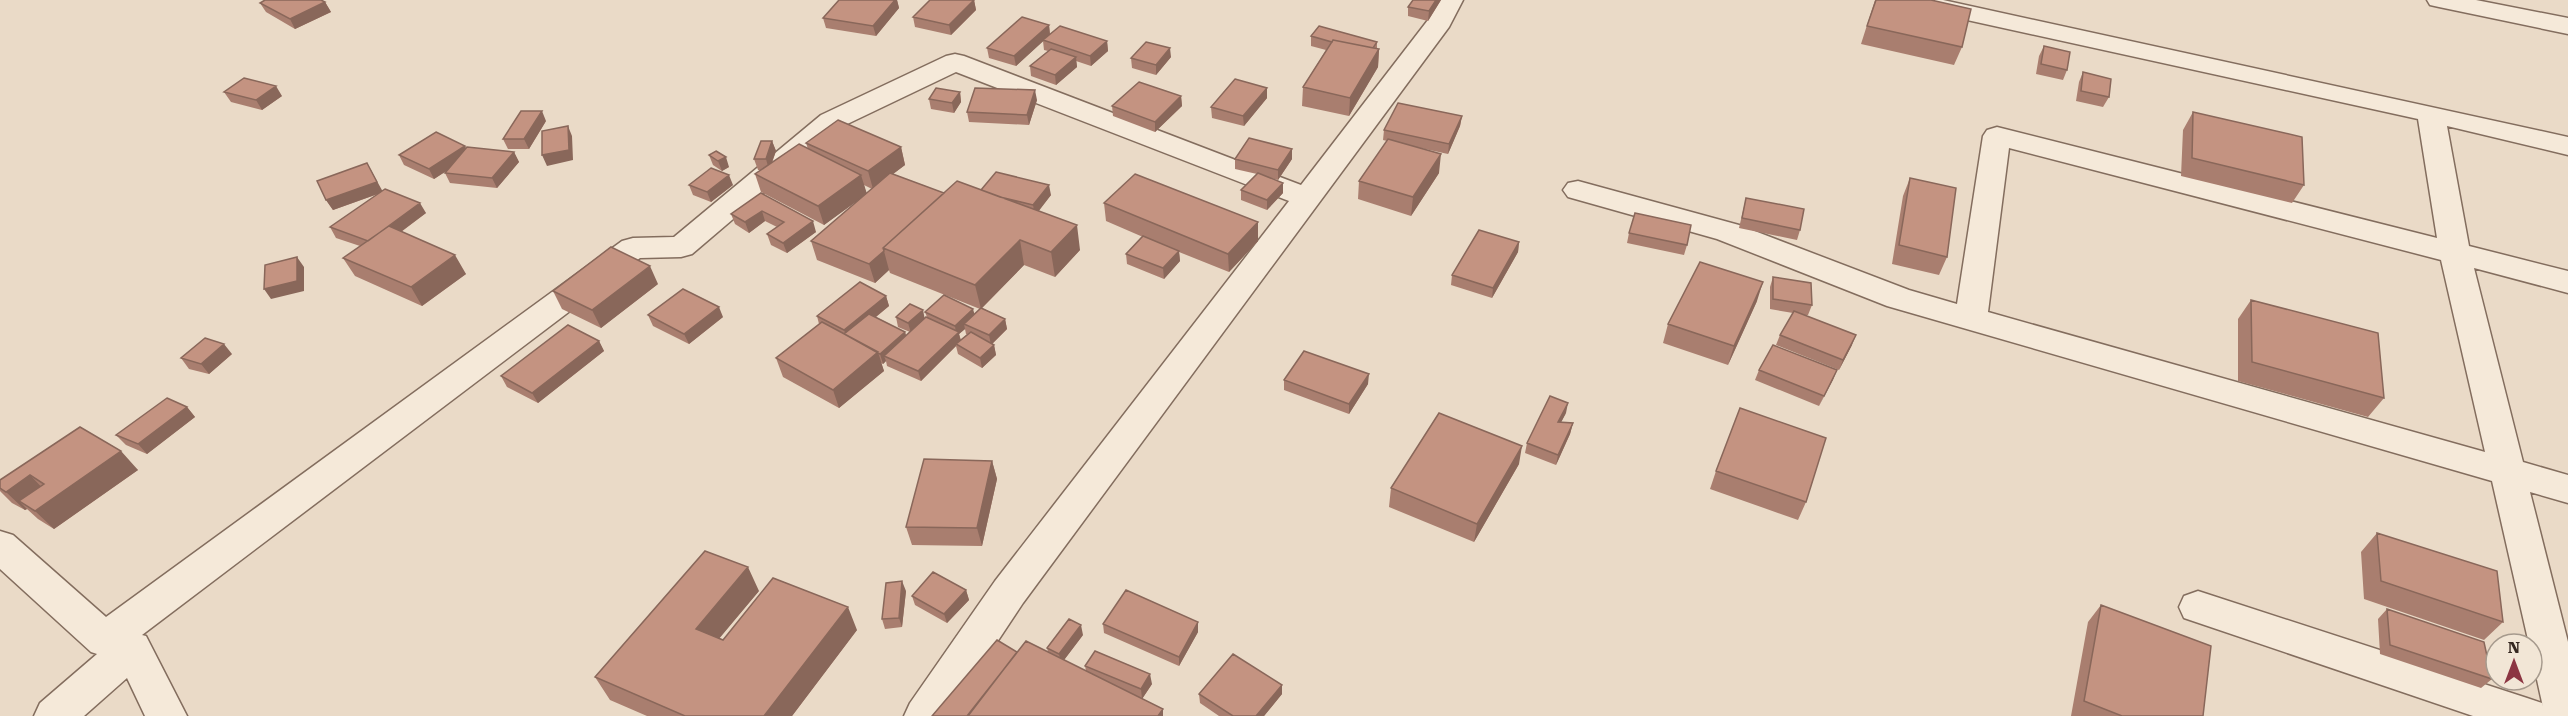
<svg xmlns="http://www.w3.org/2000/svg" width="2568" height="716" font-family="'Roboto Serif',serif">
<rect width="100%" height="100%" fill="#eadac7"/>
<g fill="none" stroke-linecap="round" stroke-linejoin="round">
<defs>
<path id="minor" d="M1439,0H1463L1449,27L1023,603L948,716H904L910,703L995,581L1289,201L956,72L841,127L692,254L681,257L640,258L142,635L146,636L187,716H145L127,678L84,716H34L40,703L97,654L91,652L0,569V531L13,535L106,617L622,241L633,238L674,237L821,115L946,56L955,54L964,56L1301,185L1428,20Z
M1896,0H1943L2568,137V155L2447,126L2469,246L2568,271V293L2474,268L2523,462L2568,475V503L2530,492L2568,642V716H2473L2184,618L2179,607L2184,596L2198,591L2527,698L2542,703L2543,707L2532,657V644H2529L2492,481L1887,306L1717,239L1568,197L1563,190L1568,183L1578,181L1739,225L1909,290L1957,304L1983,136L1987,130L1997,127L2437,238L2418,119L1908,7L1899,5ZM2009,148L2441,260L2485,452L1988,312Z
M2427,0H2476L2568,18V34L2439,7L2430,5Z"/>
</defs>
<use href="#minor" stroke="#836d5e" stroke-width="3"/>
<use href="#minor" fill="#f5e9d9" fill-rule="evenodd"/>
</g>
<path fill="#a97e6f" fill-rule="evenodd" d="M839,0H897L899,8L876,36L826,28L823,18Z
M974,0L976,10L951,35L915,27L913,17Z
M1413,0H1441L1428,21L1408,16V7Z
M1875,0L1962,47L1954,65L1861,44Z
M325,2L331,12L295,29L266,12L260,3Z
M1049,25L1050,35L1107,41L1108,51L1091,66L1076,61L1077,67L1056,85L1031,76L1030,66L1048,51L1044,50L1043,41L1016,66L989,58L987,48Z
M1311,36L1377,42V49H1379L1378,67L1349,116L1302,106L1303,87L1326,50L1311,46Z
M2044,46L2067,70L2063,80L2036,74L2039,56Z
M1171,57L1156,75L1132,68L1131,58Z
M2083,72L2109,97L2103,107L2076,101L2079,82Z
M1267,88V98L1244,126L1212,118L1211,107Z
M224,92L282,96L262,110L231,102Z
M960,92L961,102L954,113L931,109L929,99Z
M1181,96L1182,106L1155,132L1113,116L1112,106Z
M1037,100L1029,125L969,122L967,112Z
M2193,112L2304,185L2292,203L2181,176L2183,130Z
M1462,116L1460,126L1448,154L1411,146L1439,173L1411,216L1358,199L1359,181L1387,141L1383,140L1384,130Z
M546,121L529,149H508L503,139Z
M772,141L776,151L772,163L808,149L806,143L901,147L905,165L893,174L944,193L981,190L1051,195L1038,211L1080,250L1055,277L1024,265L982,308L1005,319L1007,329L992,344L994,345L996,355L982,368L958,354L956,346L921,381L887,366L886,361L883,364L881,363L884,371L839,408L783,377L776,358L819,324L817,316L886,296L889,306L876,317L905,332L906,336L910,332L898,327L896,317L925,318L927,317L925,312L974,314L980,309L890,273L889,270L875,283L817,260L811,241L863,196L824,225L761,192L755,174L761,170H758L754,159ZM864,185L872,189L866,193ZM965,329L966,334H967L961,340L959,334Z
M467,148L514,152L519,162L497,188L450,183L445,173L446,171L434,179L404,165L399,155Z
M1292,149V159L1278,180L1266,177L1283,193L1267,210L1241,200V190L1257,174L1235,169V159Z
M709,155L729,167L722,171L713,165Z
M1910,178L1947,257L1939,275L1892,264L1903,196Z
M689,185H733L711,202L693,195Z
M382,191L426,213L401,232L466,274L422,306L355,276L343,258L360,246L336,238L330,227L378,194L333,210L326,200Z
M761,193L816,232L787,253L771,245L767,234L777,227L765,221L749,233L735,224L731,214Z
M1746,198L1800,230L1797,240L1739,228Z
M1104,203L1258,222V241L1229,272L1179,252L1180,261L1164,279L1127,264L1126,254L1143,237L1106,221Z
M1629,233L1687,245L1684,255L1627,243Z
M1519,242L1518,252L1492,298L1451,285L1452,275Z
M1773,277L1812,305L1808,315H1804L1852,345L1839,370L1776,345L1780,335L1793,313L1770,309V287Z
M658,284L601,328L562,309L553,291Z
M2251,300L2384,398L2368,417L2238,381V319Z
M1757,301L1728,365L1663,343L1668,324Z
M648,315L723,317L689,344L653,326Z
M599,341L604,351L538,403L507,387L501,376Z
M232,354L209,374L189,369L181,358Z
M1759,370H1837L1819,406L1755,380Z
M1284,380L1368,384L1349,414L1284,390Z
M187,407L195,417L147,454L126,445L116,435Z
M1566,413L1561,422L1573,423L1570,434L1556,465L1525,453L1527,443Z
M80,427L138,470L54,529L38,519L27,509L25,510L12,503L0,491V480Z
M992,461L997,479L982,546L912,545L906,527Z
M1519,464L1474,542L1389,507L1391,488Z
M1716,471L1806,502L1798,520L1710,489Z
M2377,533L2503,622L2484,640L2364,599L2361,552Z
M966,590L969,600L947,623L915,605L912,596Z
M759,591L719,638L723,640L857,630L792,716H647L610,700L595,677Z
M906,591L902,627L885,629L882,619Z
M2101,605L2203,716H2071L2088,622Z
M2387,609L2492,679L2481,688L2380,654L2378,619Z
M1198,622V632L1179,666L1104,633L1103,624Z
M1083,635L1064,660L1086,671L1085,666L1152,684L1142,699L1163,709V716H932L1017,652H1048L1047,648Z
M1199,694H1282L1264,716H1219L1200,703Z"/>
<path fill="#89675a" d="M895,0H897L899,8L876,36L873,26Z
M974,0L976,10L951,35L949,25Z
M1436,0H1441L1428,21L1429,11Z
M325,2L331,12L295,29L290,19Z
M1049,25L1050,35L1016,66L1014,56Z
M1107,41L1108,51L1091,66L1090,56Z
M1170,48L1171,57L1156,75V65Z
M1379,49L1378,67L1349,116L1350,98Z
M1076,57L1077,67L1056,85L1055,75Z
M276,86L282,96L262,110L256,100Z
M1267,88V98L1244,126L1243,116Z
M1035,90L1037,100L1029,125L1027,115Z
M960,92L961,102L954,113L952,103Z
M1181,96L1182,106L1155,132V122Z
M542,111L546,121L529,149L524,139Z
M1462,116L1460,126L1448,154L1449,144Z
M568,126L572,136L573,160L547,166L542,155Z
M772,141L776,151L769,170L766,159Z
M465,146L470,156L434,179L429,169Z
M901,147L905,165L873,189L868,171Z
M1292,149V159L1278,180V170Z
M514,152L519,162L497,188L492,178Z
M1441,154L1439,173L1411,216L1413,197Z
M726,157L729,167L722,171L718,161Z
M367,163L383,192L333,210L326,200Z
M729,175L733,185L711,202L707,192Z
M861,175L867,194L824,225L818,206Z
M1283,183V193L1267,210V200Z
M1049,185L1051,195L1035,216L1033,205Z
M420,203L426,213L375,251L369,241Z
M762,211L765,221L749,233L745,222Z
M813,221L816,232L787,253L783,243Z
M1258,222V241L1229,272L1228,254Z
M1077,225L1080,250L1055,277L1051,252Z
M1020,240L1024,265L981,309L975,285Z
M1519,242L1518,252L1492,298L1493,288Z
M884,251L889,270L875,283L869,264Z
M1179,251L1180,261L1164,279L1163,268Z
M455,255L466,274L422,306L411,287Z
M297,257L304,267V291L271,299L264,289Z
M650,266L658,284L601,328L592,310Z
M1763,282L1757,301L1728,365L1734,346Z
M886,296L889,306L850,338L846,336L844,330Z
M719,307L723,317L689,344L684,334Z
M973,309L976,319L964,324L965,329L959,334L961,342L956,344V346L921,381L918,371L956,334L955,326Z
M923,310L925,320L911,333L908,323Z
M1005,319L1007,329L991,345L989,335Z
M905,332L908,342L884,356L886,361L883,364L880,354Z
M1856,335L1852,345L1839,370L1843,360Z
M599,341L604,351L538,403L532,393Z
M224,344L232,354L209,374L201,364Z
M994,345L996,355L982,368L980,358Z
M878,352L884,371L839,408L833,390Z
M1837,370L1833,380L1819,406Z
M1369,374L1368,384L1349,414V404Z
M1568,403L1566,413L1556,432L1558,422Z
M187,407L195,417L147,454L138,444Z
M1573,423L1570,434L1556,465L1558,455Z
M1522,446L1519,464L1474,542L1477,524Z
M121,451L138,470L54,529L35,511Z
M992,461L997,479L982,546L977,528Z
M30,475L48,494L19,501L27,509L25,510L6,492Z
M748,567L759,591L708,652L696,629Z
M902,581L906,591L902,627L899,618Z
M966,590L969,600L947,623L944,614Z
M848,607L857,630L792,716H764Z
M1198,622V632L1179,666V657Z
M1081,625L1083,635L1061,664L1059,654Z
M1150,674L1152,684L1142,699L1141,689Z
M1282,685V694L1264,716H1256Z
M1163,709V716H1158Z"/>
<path fill="#c49381" stroke="#89675a" stroke-width="1.5" d="M265,0H321L325,2L290,19L260,3Z
M839,0H895L873,26L823,18Z
M930,0H974L949,25L913,17Z
M1413,0H1436L1429,11L1408,7Z
M1876,0H1931L1971,9L1962,47L1867,26Z
M1022,17L1049,25L1014,56L987,48Z
M1060,26L1107,41L1090,56L1043,40Z
M1319,26L1377,42L1373,48L1333,40L1332,42L1311,36Z
M1333,40L1379,49L1350,98L1303,87Z
M1146,42L1170,48L1156,65L1131,58Z
M2044,46L2070,52L2067,70L2041,64Z
M1051,49L1076,57L1055,75L1030,66Z
M2083,72L2111,79L2109,97L2081,91Z
M244,78L276,86L256,100L224,92Z
M1235,79L1267,88L1243,116L1211,107Z
M1139,82L1181,96L1155,122L1112,106Z
M936,88L960,92L952,103L929,99Z
M975,88L1035,90L1027,115L967,112Z
M1398,103L1462,116L1449,144L1384,130Z
M521,111H542L524,139H503Z
M2193,112L2302,137L2304,185L2192,158Z
M838,120L901,147L868,171L806,143Z
M568,126L569,150L542,155V131Z
M436,132L465,146L429,169L399,155Z
M1249,138L1292,149L1278,170L1235,159Z
M1388,139L1441,154L1413,197L1359,181Z
M761,141H772L766,159H754Z
M799,144L861,175L818,206L755,174Z
M467,147L514,152L492,178L445,173Z
M716,151L726,157L718,161L709,155Z
M367,163L377,182L326,200L317,181Z
M711,168L729,175L707,192L689,185Z
M996,172L1049,185L1033,205L1000,197L981,190Z
M890,173L944,193L883,248L884,251L869,264L811,241Z
M1258,173L1283,183L1267,200L1241,190Z
M1135,174L1258,222L1228,254L1104,203Z
M1910,178L1956,188L1947,257L1899,245Z
M957,181L1077,225L1051,252L1020,240L975,285L883,248Z
M385,189L420,203L368,241L330,227Z
M761,193L813,221L783,243L767,234L784,222L762,211L745,222L731,214Z
M1746,198L1804,209L1800,230L1742,218Z
M1635,213L1691,225L1687,245L1629,233Z
M389,226L455,255L411,287L343,258Z
M1479,230L1519,242L1493,288L1452,275Z
M1143,236L1179,251L1163,268L1126,254Z
M611,247L650,266L592,310L553,291Z
M297,257V281L264,289L265,265Z
M1700,262L1763,282L1734,346L1668,324Z
M1773,277L1811,283L1812,305L1773,299Z
M860,282L886,296L844,330L817,316Z
M683,289L719,307L684,334L648,315Z
M944,295L973,309L955,326L925,312Z
M2251,300L2378,333L2384,398L2252,362Z
M910,304L923,310L908,323L896,317Z
M981,308L1005,319L989,335L964,324Z
M1794,311L1856,335L1843,360L1780,335Z
M869,314L905,332L880,354L844,334Z
M926,317L959,332L918,371L884,356Z
M822,322L878,352L833,390L776,358Z
M568,325L599,341L532,393L501,376Z
M971,332L994,345L980,358L956,344Z
M205,338L224,344L201,364L181,358Z
M1773,345L1837,370L1824,396L1759,370Z
M1304,351L1369,374L1349,404L1284,380Z
M1550,396L1568,403L1558,422L1573,423L1558,455L1527,443Z
M167,398L187,407L138,444L116,435Z
M1740,408L1826,438L1806,502L1716,471Z
M1439,413L1522,446L1477,524L1391,488Z
M80,427L121,451L35,511L19,501L44,484L30,475L6,492L0,488V480Z
M924,459L992,461L977,528L906,527Z
M2377,533L2497,571L2503,622L2381,581Z
M705,551L748,567L696,629L723,640L773,578L848,607L764,716H685L595,677Z
M933,572L966,590L944,614L912,596Z
M902,581L899,618L882,619L886,583Z
M1126,590L1198,622L1179,657L1103,624Z
M2101,605L2211,646L2203,716H2122L2084,701Z
M2387,609L2484,642L2492,679L2390,645Z
M1069,619L1081,625L1059,654L1047,648Z
M997,640L1017,652L968,716H932Z
M1026,641L1163,709L1158,716H967Z
M1095,651L1150,674L1141,689L1085,666Z
M1233,654L1282,685L1256,716H1233L1199,694Z"/>
<g transform="translate(2514 662)"><circle r="28" fill="#f2e6d6" stroke="#a69a8d" stroke-width="1.5"/>
<path d="M0-4.5L10 22L0 15L-10 22Z" fill="#8c3542"/>
<text y="-9" font-size="16" font-weight="bold" text-anchor="middle" fill="#352720">N</text>
</g>
</svg>
